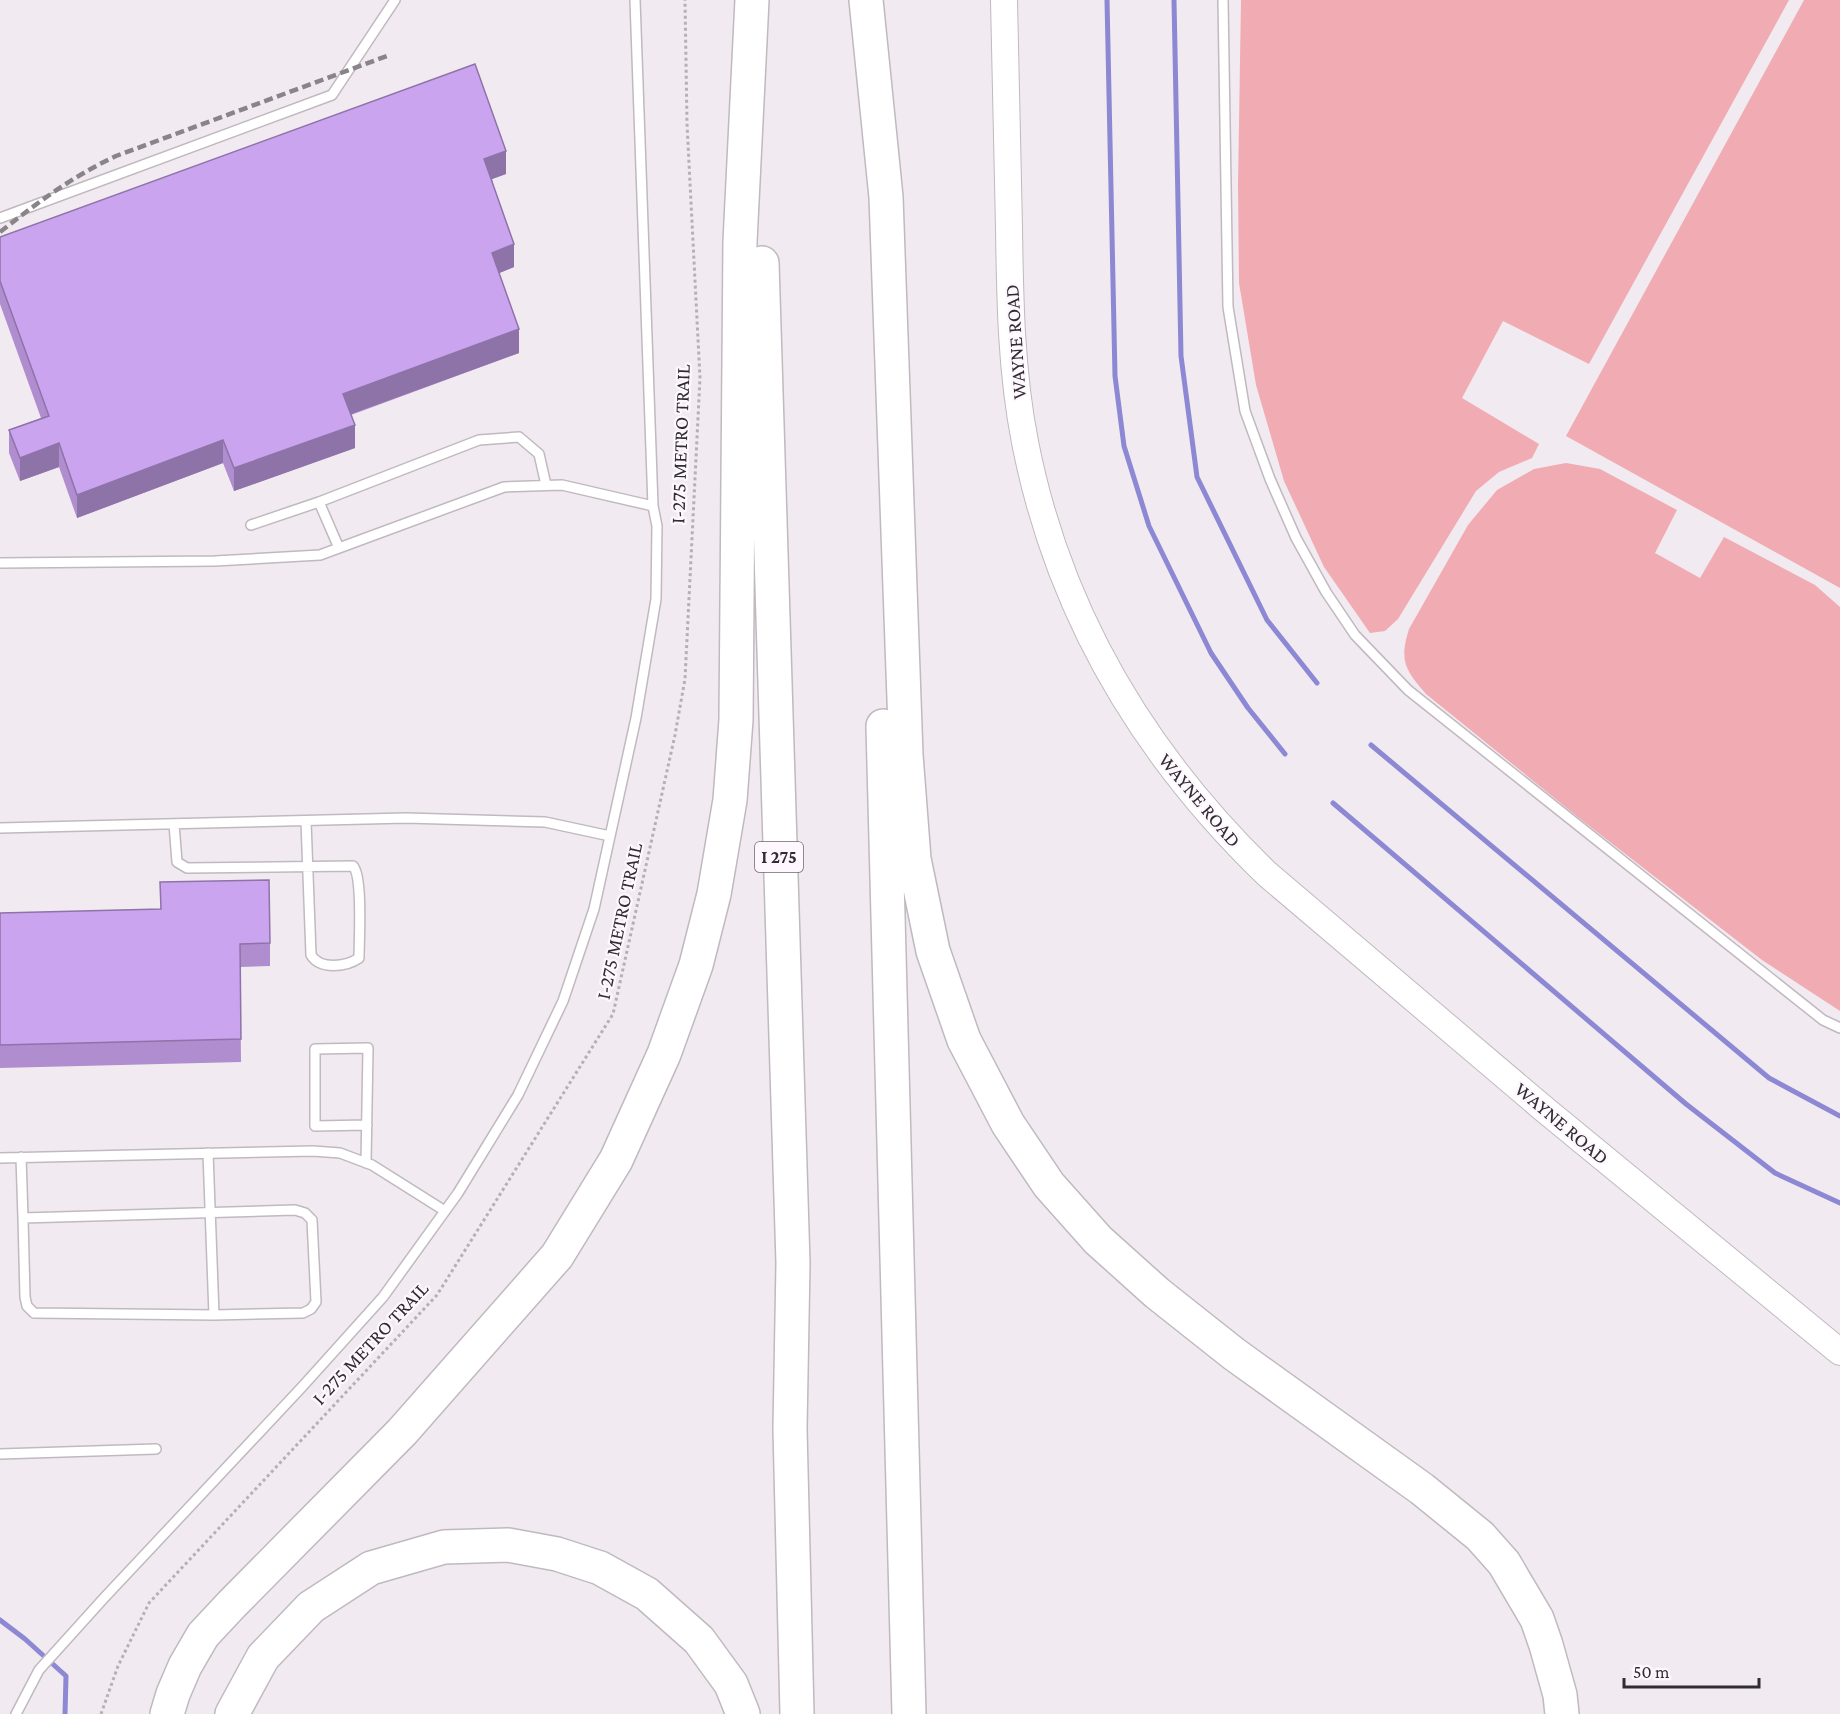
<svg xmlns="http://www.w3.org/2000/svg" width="1840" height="1714" font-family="'Crimson Pro',serif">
<rect width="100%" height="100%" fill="#f1eaf0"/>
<path fill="#f0acb2" d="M1241,0H1789L1589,364L1503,321L1462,398L1539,444L1532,458L1499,472L1476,491L1398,619L1385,631L1370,633L1324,567L1284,481L1256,385L1239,283L1238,185Z
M1804,0H1840V588L1566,436Z
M1566,463L1600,469L1677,510L1655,553L1700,578L1724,537L1815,585L1840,607V1011L1762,960L1579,818L1426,694C1405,670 1399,661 1409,629L1468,525L1497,490L1534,469Z"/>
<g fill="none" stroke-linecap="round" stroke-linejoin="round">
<path stroke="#8c88d4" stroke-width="5" d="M1107,0L1115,376L1124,446L1149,526L1211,653L1248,708L1285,754
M1174,0L1181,356L1197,477L1267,620L1317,683
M1371,745L1769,1078L1840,1116
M1333,803L1686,1104L1775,1173L1840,1203
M0,1620L25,1639L66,1676L65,1714"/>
<defs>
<path id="service" d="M1223,0L1228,307L1245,411L1270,479L1296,538L1326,592L1355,635L1408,690L1823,1020L1840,1028
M0,218L332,95L395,0
M251,525L319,502
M339,548L319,502L479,440L519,437L539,454L546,485
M0,563L215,561L320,555L504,487L562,485L653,506
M174,824L177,862L187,868L353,866C363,876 359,941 359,958C346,967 320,970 311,955L306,821
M0,828L406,818L545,822L610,836
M208,1153L214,1315L303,1313L311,1309L316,1302L312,1220L305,1213L295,1210L23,1218L25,1297L27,1306L34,1313L214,1315
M21,1157L23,1218
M0,1158L313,1151L340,1153L372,1165L445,1211
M366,1163L368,1048L315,1049V1126L367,1125
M0,1454L156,1449
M16,1714L39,1670L104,1598L302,1387L383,1297L458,1193L518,1095L563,1001L594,909L636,718L656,599L657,526L653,506L635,0"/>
<path id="secondary" d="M1004,0C1006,76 1007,152 1009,228C1010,300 1011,371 1025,442C1058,611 1144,755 1267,874L1544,1109L1840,1352"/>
<path id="motorway" d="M866,0L886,197L906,755L914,859L933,951L964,1040L1008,1124L1049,1185L1098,1240L1157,1293L1234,1354L1422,1489L1480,1536L1504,1563L1537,1619L1546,1645L1560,1695L1562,1714
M762,263L793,1263L790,1429L797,1714
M883,726L909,1714
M167,1714L173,1694L185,1666L203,1635L232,1604L402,1432L557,1256L616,1160L664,1054L696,965L714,894L730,800L736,720L740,242L752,0
M232,1714L263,1657L311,1607L371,1568L444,1547L508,1545L557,1554L600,1568L647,1594L699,1640L731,1684L743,1714"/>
</defs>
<use href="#service" stroke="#c0b9bf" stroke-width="12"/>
<use href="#secondary" stroke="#c0b9bf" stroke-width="28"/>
<use href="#motorway" stroke="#c0b9bf" stroke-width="36"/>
<path stroke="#b6b0b5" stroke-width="3" stroke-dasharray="3 3" stroke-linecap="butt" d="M101,1714L118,1666L149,1603L437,1295L613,1014L675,735L685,679L700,378L687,124L685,0"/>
<use href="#service" stroke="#fff" stroke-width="9"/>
<use href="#secondary" stroke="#fff" stroke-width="26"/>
<use href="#motorway" stroke="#fff" stroke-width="33"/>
<path stroke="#898489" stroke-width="4.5" stroke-dasharray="9 4.5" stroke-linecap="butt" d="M0,232C37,203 73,176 116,156L387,56"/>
</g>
<path fill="#af8dce" d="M506,174L492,179L514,267L499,273L519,353L351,415L355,448L234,491L223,463L77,518L59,467L20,481L9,453V430L41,418L0,304V237Z
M160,882L270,943V966L240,967L241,1062L0,1068V913L161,909Z"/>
<path fill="#8e73a8" d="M506,151V174L484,182V159Z
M514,244V267L492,276V253Z
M519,329V353L343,417V394Z
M355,425V448L234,491V468Z
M223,440V463L77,518V495Z
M59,443V467L20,481V458Z"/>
<path fill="#cba4f0" stroke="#8e73a8" stroke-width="1.5" d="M475,64L506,151L484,159L514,244L492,253L519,329L343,394L355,425L234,468L223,440L77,495L59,443L20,458L9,430L49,416L0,281V237Z
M269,880L270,943L240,944L241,1039L0,1045V913L161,909L160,882Z"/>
<g text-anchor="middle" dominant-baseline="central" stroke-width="4.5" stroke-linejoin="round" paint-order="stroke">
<rect fill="#fff7fe" stroke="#6e6a6e" stroke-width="1.5" x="755" y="842" width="48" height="30" rx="4.5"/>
<g font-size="18" font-weight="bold" fill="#302d30">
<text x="779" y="857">I 275</text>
</g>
<g font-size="20" fill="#302d30" stroke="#fff7fe">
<text transform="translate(1015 342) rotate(-94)">WAYNE ROAD</text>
<text transform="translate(680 444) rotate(-88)">I-275 METRO TRAIL</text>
<text transform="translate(1200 800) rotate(50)">WAYNE ROAD</text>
<text transform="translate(619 921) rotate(-78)">I-275 METRO TRAIL</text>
<text transform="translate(1562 1123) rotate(40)">WAYNE ROAD</text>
<text transform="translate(370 1343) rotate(-47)">I-275 METRO TRAIL</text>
</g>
</g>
<path d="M1624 1678v9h135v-9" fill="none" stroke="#302d30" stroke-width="3"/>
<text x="1633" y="1678" font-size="18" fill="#302d30" stroke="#fff7fe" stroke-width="4.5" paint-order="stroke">50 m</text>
</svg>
